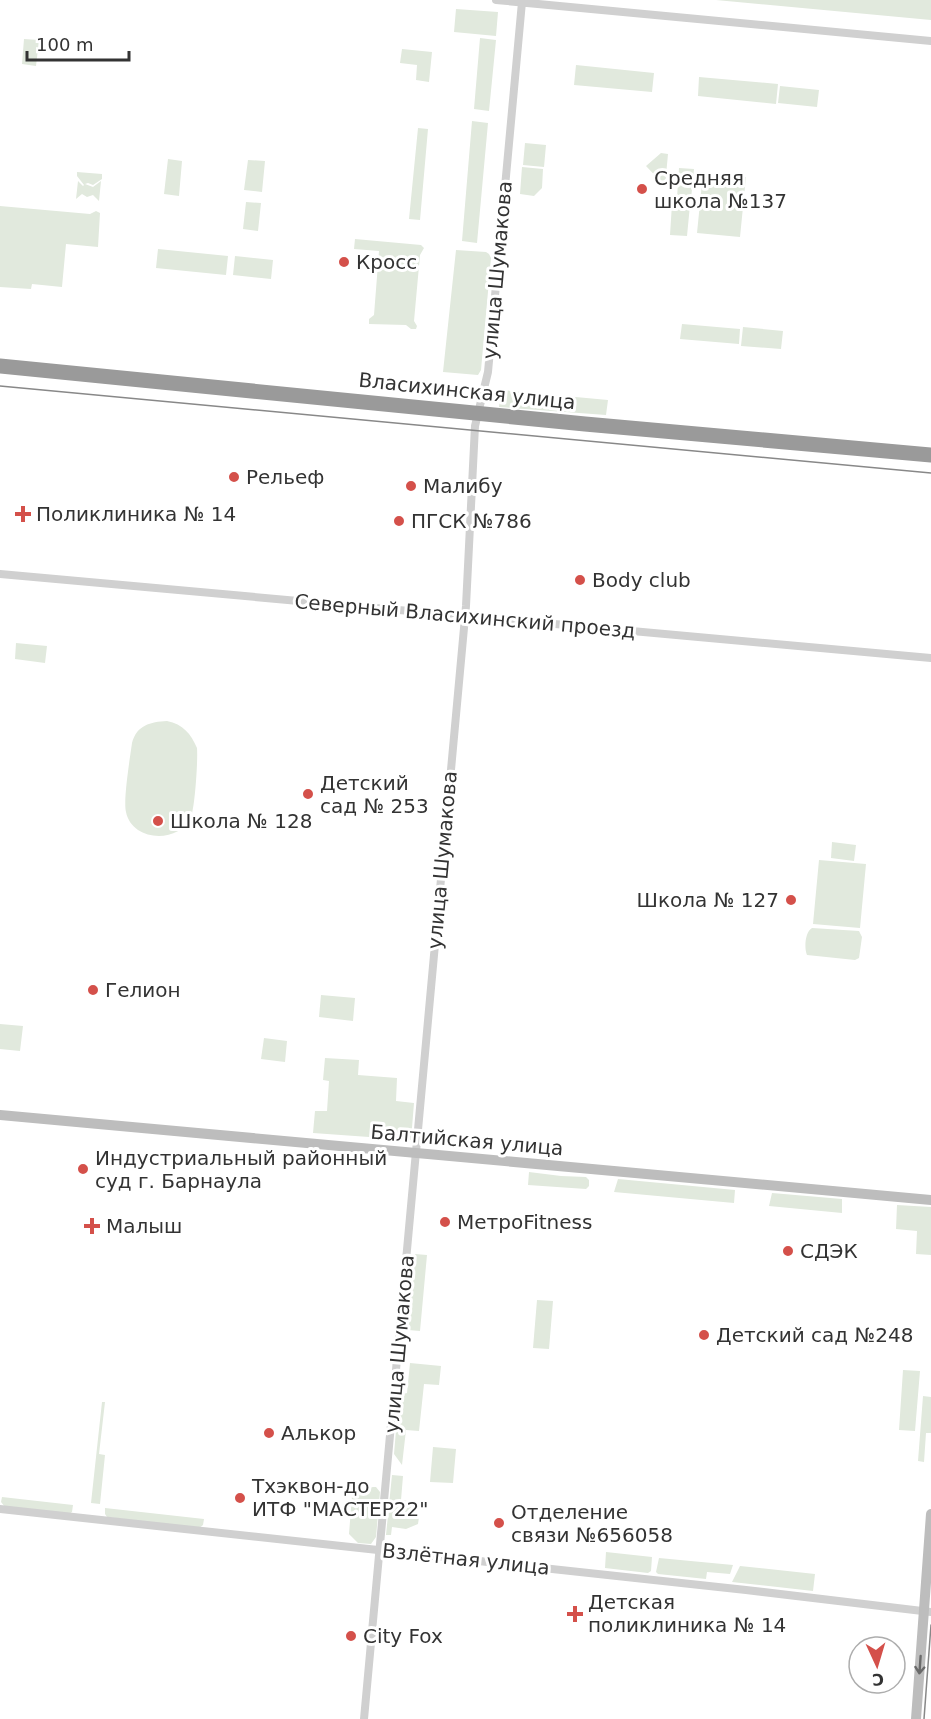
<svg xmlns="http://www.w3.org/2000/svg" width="931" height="1719" font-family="'DejaVu Sans',sans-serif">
<rect width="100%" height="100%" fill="#fff"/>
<path fill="#e1e9dd" d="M716,0H931V20Z
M456,9L498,12L496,36L454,32Z
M480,38L496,40L489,111L474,109Z
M24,39L39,40L36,66L22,64Z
M402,49L432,52L429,82L416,80L417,65L400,63Z
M576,65L654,73L652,92L574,85Z
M699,77L778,84L776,104L698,96Z
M780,86L819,90L817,107L778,103Z
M472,121L488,123L477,243L462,241Z
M418,128L428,129L420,220L409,219Z
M525,143L546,145L544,167L523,165Z
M661,153L668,154L665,186L646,166Z
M168,159L182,161L179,196L164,194Z
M248,160L265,161L262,192L244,190Z
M522,167L543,169L542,188L534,196L520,194Z
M679,168L694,169L691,199L677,198Z
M77,172L102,174V179L93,185L88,183L85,184L93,187L101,181L99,201L93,195L87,197L82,194L76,199L78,181L83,186L84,185L77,176Z
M703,173L746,177L740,237L697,233Z
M246,202L261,203L258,231L243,229Z
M672,204L690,205L687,236L670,235Z
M0,206L90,214L96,211L100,213L98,247L66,244L62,287L32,284L31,289L0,287Z
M355,239L421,245L424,248L420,255L414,321L417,326L416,329H411L406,325L369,324V319L374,315L379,251L354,249Z
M158,249L228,256L226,275L156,268Z
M456,250L486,252L489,254L491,258L481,370L478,375L443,372Z
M235,256L273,260L271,279L233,275Z
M682,324L740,329L739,344L680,339Z
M743,327L783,331L781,349L741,346Z
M501,390L608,400L606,415L499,407Z
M16,643L47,646L45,663L15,659Z
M167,721C183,724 191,734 197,748C198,760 195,807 191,817C179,844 132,842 126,812C123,800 130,758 132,743C137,725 150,722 167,721Z
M832,842L856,845L854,861L831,858Z
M819,860L866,864L860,928L813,924Z
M812,928L859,931L862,937L859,958L855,960L807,955C804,948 805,932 812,928Z
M321,995L355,998L353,1021L319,1017Z
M0,1024L23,1026L20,1051L0,1049Z
M264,1038L287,1041L285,1062L261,1059Z
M325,1058L359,1060L358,1075L397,1078L396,1101L414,1103L411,1140L313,1133L315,1111H327L329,1081L323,1080Z
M529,1172L561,1176L586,1177L589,1180V1186L586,1189L528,1185Z
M618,1179L735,1190L734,1203L614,1192Z
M772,1193L842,1199V1213L769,1206Z
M897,1205L931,1207V1255L916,1254L917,1231L896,1229Z
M415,1254L427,1255L420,1331L408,1330Z
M537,1300L553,1301L549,1349L533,1348Z
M410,1363L441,1366L439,1385L424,1384L419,1431L406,1430L402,1465L394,1454L399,1395L407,1393Z
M903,1370L920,1371L915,1431L899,1430Z
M923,1396L931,1397V1433H926L924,1462L918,1461Z
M102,1402H105L99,1454L105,1455L100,1504L91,1503Z
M433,1447L456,1449L453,1483L430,1482Z
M392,1475L403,1476L401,1500L416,1502L415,1516L419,1517L418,1524L406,1529L392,1527L391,1535H386Z
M373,1487H376L380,1492L376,1537L371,1544L358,1543L349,1534L352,1496L357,1491Z
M2,1497L73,1505L72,1512L69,1514L5,1507L1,1502Z
M105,1508L204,1519L203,1525L199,1528L107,1517L105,1514Z
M606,1552L652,1557L651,1571L648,1573L605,1568Z
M659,1558L733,1565L730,1574L707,1572L706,1579L658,1574L656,1572Z
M740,1566L815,1574L813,1591L732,1582Z"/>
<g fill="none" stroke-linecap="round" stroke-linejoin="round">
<path stroke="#d0d0d0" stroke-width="8" d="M496,0L931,41
M0,574L931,658
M0,1509L746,1590L931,1612
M364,1719L466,606L475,426L488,372L522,2"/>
<path stroke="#bdbdbd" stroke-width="10" d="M0,1115L931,1200
M916,1719L931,1514"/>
<path stroke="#9a9a9a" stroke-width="15" d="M0,366L585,424L931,455"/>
<path stroke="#888" stroke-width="1.5" d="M0,386L931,473
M924,1719L931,1625"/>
</g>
<defs><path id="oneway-shaft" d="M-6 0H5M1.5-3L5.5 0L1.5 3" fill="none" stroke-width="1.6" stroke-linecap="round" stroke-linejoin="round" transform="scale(1.5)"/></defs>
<use stroke="#6a6a6a" href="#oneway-shaft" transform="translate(920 1665) rotate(94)"/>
<g fill="#d4504a" stroke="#fff" stroke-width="2">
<circle cx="642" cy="189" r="6"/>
<circle cx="344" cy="262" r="6"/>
<circle cx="234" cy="477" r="6"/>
<circle cx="411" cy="486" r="6"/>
<path d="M20 505h6v6h6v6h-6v6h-6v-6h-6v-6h6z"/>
<circle cx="399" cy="521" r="6"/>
<circle cx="580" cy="580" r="6"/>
<circle cx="308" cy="794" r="6"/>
<circle cx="158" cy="821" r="6"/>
<circle cx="791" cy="900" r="6"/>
<circle cx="93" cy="990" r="6"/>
<circle cx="83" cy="1169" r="6"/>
<circle cx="445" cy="1222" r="6"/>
<path d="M89 1217h6v6h6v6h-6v6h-6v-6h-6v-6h6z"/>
<circle cx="788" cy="1251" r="6"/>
<circle cx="704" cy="1335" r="6"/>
<circle cx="269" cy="1433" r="6"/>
<circle cx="240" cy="1498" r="6"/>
<circle cx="499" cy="1523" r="6"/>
<path d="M572 1605h6v6h6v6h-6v6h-6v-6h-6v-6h6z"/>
<circle cx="351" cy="1636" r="6"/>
</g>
<g text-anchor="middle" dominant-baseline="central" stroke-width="6" stroke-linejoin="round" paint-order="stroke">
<g font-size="20" fill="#333" stroke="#fff" text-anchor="start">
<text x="654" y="178">Средняя<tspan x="654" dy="23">школа №137</tspan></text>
<text x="356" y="262">Кросс</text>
<text x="246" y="477">Рельеф</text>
<text x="423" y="486">Малибу</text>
<text x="36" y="514">Поликлиника № 14</text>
<text x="411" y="521">ПГСК №786</text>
<text x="592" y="580">Body club</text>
<text x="320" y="783">Детский<tspan x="320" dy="23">сад № 253</tspan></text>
<text x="170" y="821">Школа № 128</text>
<text x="779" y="900" text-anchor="end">Школа № 127</text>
<text x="105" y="990">Гелион</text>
<text x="95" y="1158">Индустриальный районный<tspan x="95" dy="23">суд г. Барнаула</tspan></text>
<text x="457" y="1222">МетроFitness</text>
<text x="106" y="1226">Малыш</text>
<text x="800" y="1251">СДЭК</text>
<text x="716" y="1335">Детский сад №248</text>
<text x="281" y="1433">Алькор</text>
<text x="252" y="1486">Тхэквон-до<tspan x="252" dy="23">ИТФ "МАСТЕР22"</tspan></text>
<text x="511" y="1512">Отделение<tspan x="511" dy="23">связи №656058</tspan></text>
<text x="588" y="1602">Детская<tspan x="588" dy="23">поликлиника № 14</tspan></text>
<text x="363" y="1636">City Fox</text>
</g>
<g font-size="20" fill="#333" stroke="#fff">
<text transform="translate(497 270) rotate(-85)">улица Шумакова</text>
<text transform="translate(467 391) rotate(6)">Власихинская улица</text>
<text transform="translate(465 616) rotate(5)">Северный Власихинский проезд</text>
<text transform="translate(442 860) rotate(-85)">улица Шумакова</text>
<text transform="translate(467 1140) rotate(5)">Балтийская улица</text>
<text transform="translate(399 1344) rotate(-85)">улица Шумакова</text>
<text transform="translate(466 1559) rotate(6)">Взлётная улица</text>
</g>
</g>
<g transform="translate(877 1665) rotate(176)"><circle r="28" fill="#ffffff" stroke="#adadad" stroke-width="1.5"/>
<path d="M0-4.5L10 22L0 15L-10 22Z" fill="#d4504a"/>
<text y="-9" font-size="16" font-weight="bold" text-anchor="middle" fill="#333333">С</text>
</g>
<path d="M27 51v9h102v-9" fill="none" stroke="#333333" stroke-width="3"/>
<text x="36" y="51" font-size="18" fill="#333333" stroke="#ffffff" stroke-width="4.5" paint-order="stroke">100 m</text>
</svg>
